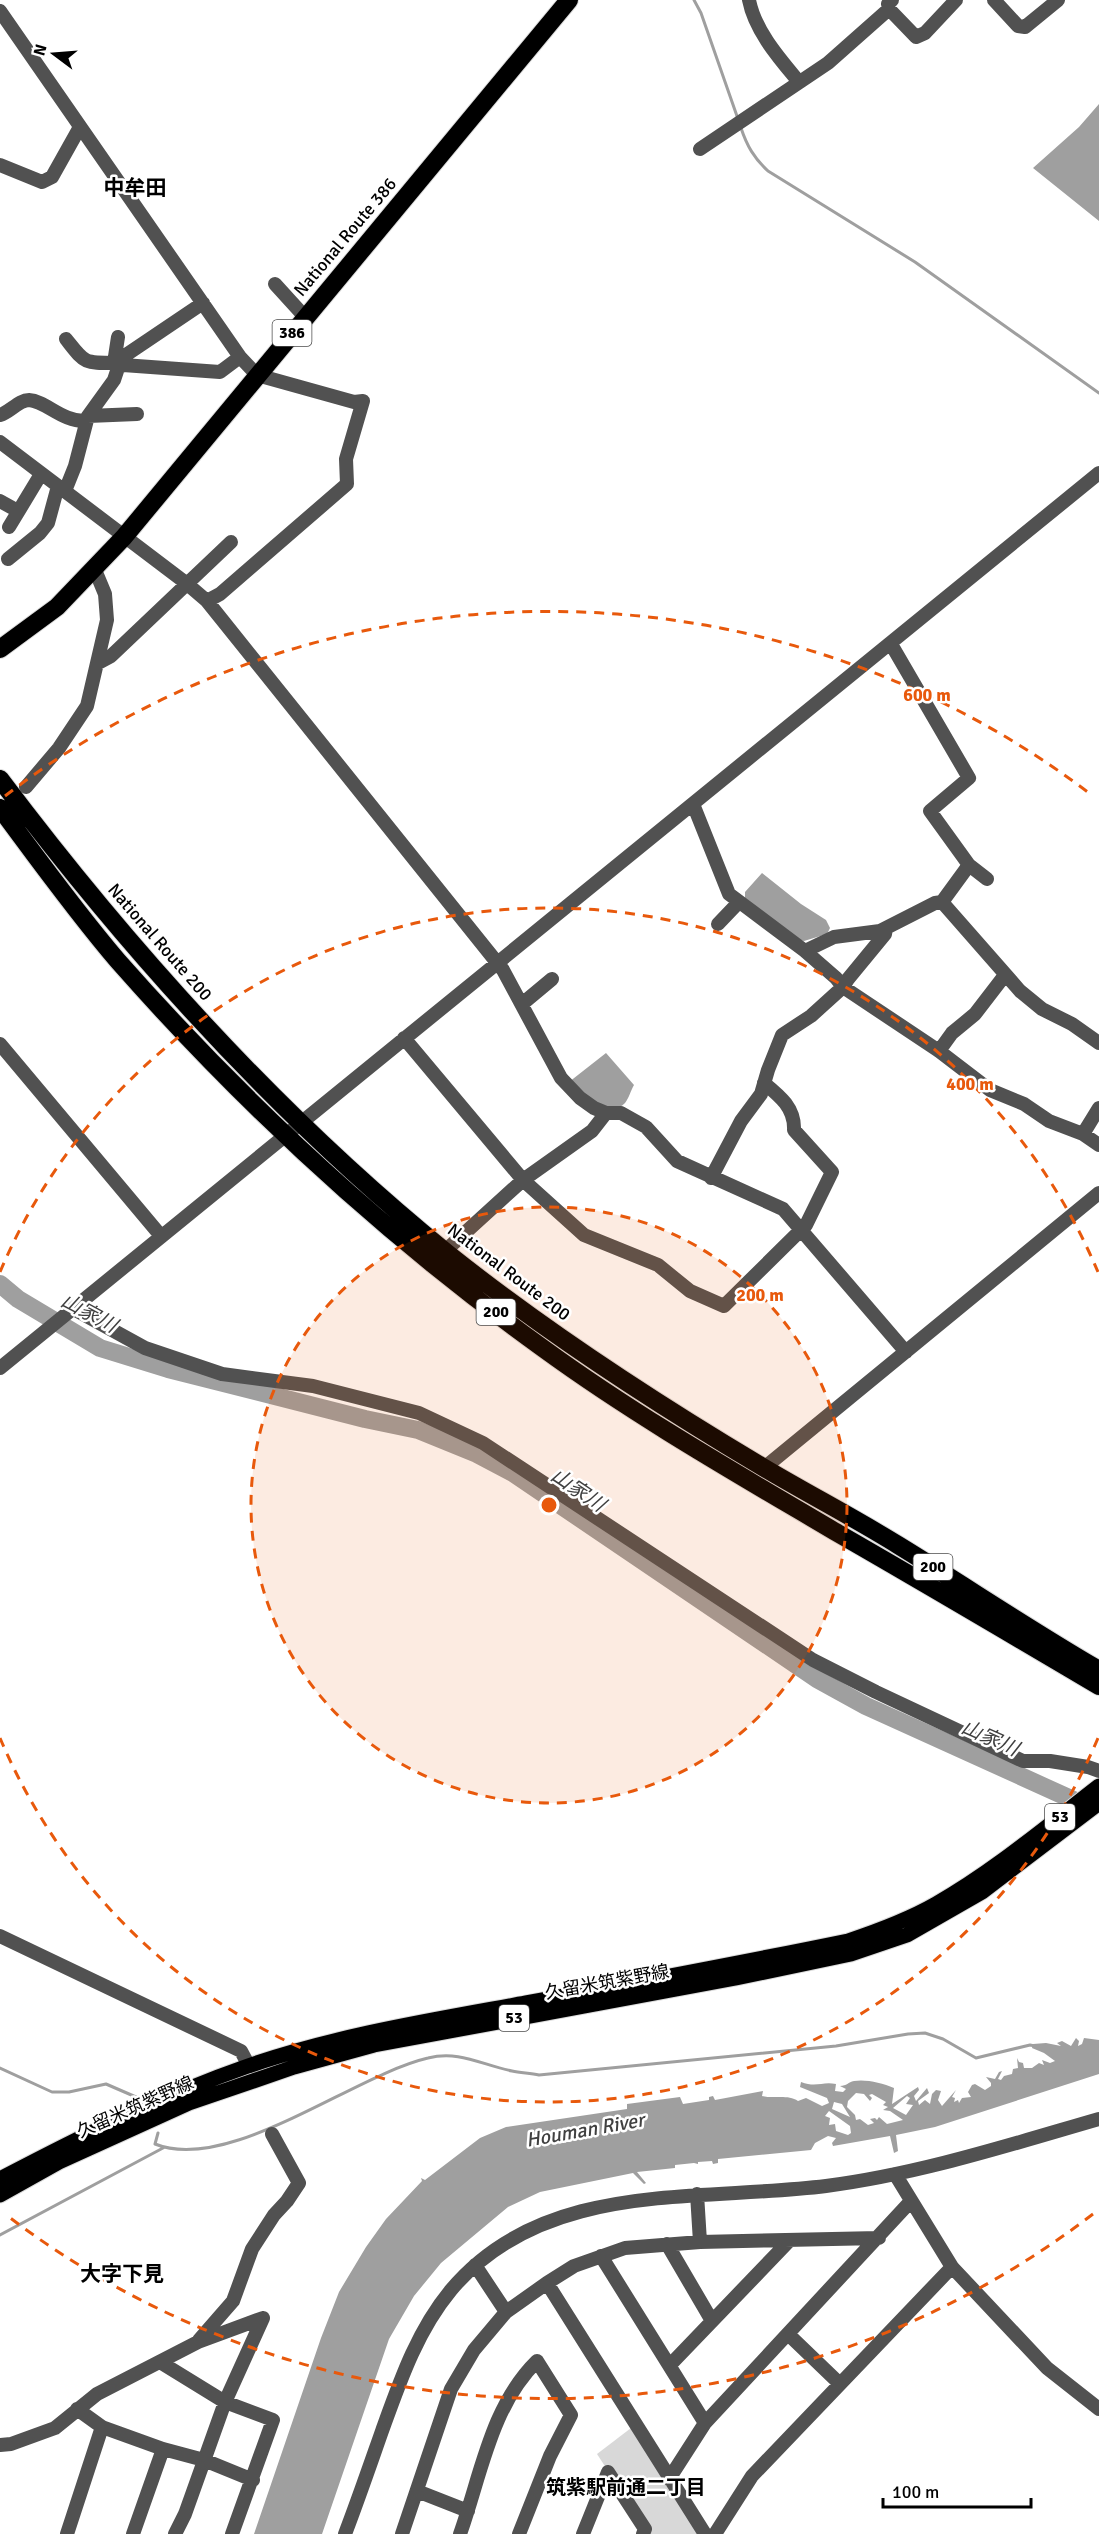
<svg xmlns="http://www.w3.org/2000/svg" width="1099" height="2534" font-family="Signika,'Noto Sans JP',sans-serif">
<rect width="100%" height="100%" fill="#fff"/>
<path fill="#d8d8d8" d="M635,2425L704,2534H649L597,2454Z"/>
<path fill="#9f9f9f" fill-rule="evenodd" d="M1099,104V221L1033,168L1079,127Z
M762,873L801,904L826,920L830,928L827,934L804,941L799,940L745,898V892Z
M606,1053L634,1085C631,1090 629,1098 625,1103C609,1120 581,1092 569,1082Z
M1076,2038L1079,2041L1078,2046L1082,2044L1084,2038L1099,2040V2074L935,2127L896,2135L898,2151L894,2153L890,2136L833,2146L832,2143L836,2138L828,2136L815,2143L811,2150L718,2159V2163L713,2164L712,2161L698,2162V2164L694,2163L675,2165V2168L637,2172L646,2183L644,2184L633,2173L540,2192L508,2207L441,2263L414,2296L389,2339L322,2534H254L321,2338L339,2292L366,2247L386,2219L422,2181L421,2178L425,2180L480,2138L506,2127L627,2109V2104L680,2097L683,2104L709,2100V2097L713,2096L715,2100L763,2091L762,2096C774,2099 788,2094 798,2101L806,2098L822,2106L829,2103L827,2098L800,2087L801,2082C817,2088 822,2081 836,2084L835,2091L843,2092L846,2089L840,2086C847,2086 848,2082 854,2081C866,2079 882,2083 894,2088L892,2104L918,2087L919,2090L914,2096L916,2101L927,2088L929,2093L918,2101L919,2105L925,2100L930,2104L932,2094L936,2090L941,2091L938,2100L942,2106L956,2090L952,2097L955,2098L954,2102L958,2100L959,2103L962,2098L971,2097L968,2092L972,2085L975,2084L985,2090L991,2086V2083L986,2077L995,2079L999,2072L1002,2071L998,2079L1001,2080L1004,2076L1012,2074L1013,2069L1018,2068L1017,2058L1019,2062L1023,2063L1024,2068H1032L1039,2063L1044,2065L1042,2060L1050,2063L1055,2061L1044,2053L1032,2048L1033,2044L1046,2043L1061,2046L1057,2043L1062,2041L1071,2046ZM856,2093L864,2094L870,2101L872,2098L869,2095L872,2094L886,2102L883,2105L888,2107L883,2110L890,2111L903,2120L887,2124L879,2117L877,2120L875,2118L870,2119L874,2123L868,2125L860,2119L856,2120L855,2115L847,2107L848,2101ZM907,2096L910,2098L906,2104L913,2105L906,2115L893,2108ZM834,2102L842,2104L850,2117L832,2109ZM829,2111L850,2126L851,2133L848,2135L836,2131L835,2124L829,2125L830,2118L825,2116Z"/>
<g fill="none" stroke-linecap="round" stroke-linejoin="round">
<path stroke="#9f9f9f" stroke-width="3" d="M694,0L701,13L738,119
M741,128C747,146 754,158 768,171L915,262L1099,393
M0,2068L52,2092H69L106,2084L136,2097
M158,2133L155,2144C229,2174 354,2075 428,2058C459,2050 482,2065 512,2071C521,2073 530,2073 539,2075L836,2046L908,2034L925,2033L943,2039L976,2058L1030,2045L1035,2046
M0,2235L163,2148"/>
<path stroke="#9f9f9f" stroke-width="18" d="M0,1284L18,1299L100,1348L168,1369L365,1419L418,1430L477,1454L513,1473L817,1679L866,1706L1091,1808"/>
<defs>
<path id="major" d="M0,2179C80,2137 162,2096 248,2066C338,2035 433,2020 526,2003C634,1983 741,1963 848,1941C878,1931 908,1920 936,1904C994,1871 1046,1827 1099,1786
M0,2195L59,2162L189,2103L294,2067L374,2045L736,1978L851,1954L907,1935L982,1892L1099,1803"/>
<path id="highway" d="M0,649L57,607L124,537L569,0
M0,779C131,953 277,1115 447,1253C546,1332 652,1401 761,1466C806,1493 853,1517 898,1545C965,1586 1030,1630 1099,1670
M0,808C38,859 76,912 118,961C245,1105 388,1237 544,1349C636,1416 736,1473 834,1531C923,1582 1011,1634 1099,1686"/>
</defs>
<use href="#major" stroke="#dbdbdb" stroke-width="17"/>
<use href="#highway" stroke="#dbdbdb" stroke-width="20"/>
<path stroke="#515151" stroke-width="14" d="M749,0C755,31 779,58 799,82
M994,0L1018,26L1025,27L1058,0
M889,9L916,37L925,33L956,0
M0,11L240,357L257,375L354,402L363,401L346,459L347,484L220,594L207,601
M700,149L828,63L889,9L888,4L892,0
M0,165L42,182L52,177L80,127
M275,284L305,317
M66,339C85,363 83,363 114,363L118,368
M114,363L203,303
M114,363L118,337
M0,415C10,412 19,400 29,400C46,401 62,422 86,421
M88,416L137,414
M0,442L186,583L207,601L503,970L561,1078L580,1098L594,1108L606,1113H621L646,1127L677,1161L783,1209L906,1352
M65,491L75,466L88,416L114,380L118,368L123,365L220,372L240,357
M0,501L18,511
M9,527L41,474
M8,559L40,533L48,523L58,486
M98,663L111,656L231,542
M26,787L59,748L87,706L107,620L105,594L95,570
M693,804L729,894L805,951L836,978L843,987L939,1051L990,1090L1024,1104L1049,1121L1083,1134L1099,1145
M969,865L987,879
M942,902L1020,991L1042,1009L1072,1024L1099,1043
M718,924L739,902
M805,951L834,937L880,931L935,903L942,902L969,865L930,811L969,778L891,644
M522,1004L552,979
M404,1038L523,1180L584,1235L658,1265L690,1291L724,1306L806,1225L832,1172L794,1130C795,1108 780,1096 764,1083
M0,1044L161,1236
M939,1051L952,1033L975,1014L1005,975
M1083,1134L1099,1108
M711,1178L741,1121L761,1094L768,1070L782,1035L811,1016L843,987L848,979L885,934L886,928
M445,1251L523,1180L592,1131L606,1113
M74,1309L145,1348L222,1374L313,1386L419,1413L483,1443L813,1660L876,1692L1023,1761H1050L1088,1767L1099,1771
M0,1368L1099,473
M764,1468L1099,1193
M0,1936L241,2051L249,2066
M895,2174L952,2267L1047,2368L1099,2409
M697,2194L700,2242
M667,2244L712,2321
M601,2256L705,2423
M475,2265L506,2312
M547,2283L705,2534
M789,2335L840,2384
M199,2340L233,2301L252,2249L274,2215L287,2201L299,2183L272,2134
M160,2362L225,2402L273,2420L232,2534
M670,2365L790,2240
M77,2409L102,2427L163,2449L204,2460L253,2480
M0,2445L11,2444L55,2428L97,2394L198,2342L263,2318
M608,2472L645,2529L643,2534
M669,2479L705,2423L911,2201
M417,2491L468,2511
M67,2534L102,2427
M133,2534L163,2449
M175,2534L185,2514L225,2402L263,2318
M345,2534C358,2500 370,2465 382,2431C400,2381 417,2331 451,2290C544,2179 698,2202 826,2186C919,2174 1009,2145 1099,2119
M402,2534L451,2389L474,2350L506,2312L547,2283L574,2266L625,2248L700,2242L879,2238
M460,2534C481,2475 491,2406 537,2361L571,2415L550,2456L519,2534
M583,2534L608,2472
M715,2534L752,2476L952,2267"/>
<use href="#major" stroke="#000" stroke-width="15"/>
<use href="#highway" stroke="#000" stroke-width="18"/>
</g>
<circle cx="549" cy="1505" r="298" fill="#e8590c" fill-opacity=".12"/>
<g fill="none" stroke="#e8590c" stroke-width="3" stroke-dasharray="10 8">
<circle cx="549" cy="1505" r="298"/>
<path d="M1098 1738A596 596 0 0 1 0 1738M0 1272A596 596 0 0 1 1098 1272"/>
<path d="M1093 2214A894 894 0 0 1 5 2214M5 796A894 894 0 0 1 1093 796"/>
</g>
<g text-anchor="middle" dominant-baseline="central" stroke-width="5" stroke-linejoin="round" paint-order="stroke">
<g fill="#fff" stroke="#4c4c4c" stroke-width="1.5">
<rect x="272.5" y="320" width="39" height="26" rx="4.5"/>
<rect x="476.5" y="1299" width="39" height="26" rx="4.5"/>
<rect x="913.5" y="1554" width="39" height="26" rx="4.5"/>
<rect x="1045" y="1804" width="30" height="26" rx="4.5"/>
<rect x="499" y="2005" width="30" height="26" rx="4.5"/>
</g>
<g font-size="16" font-weight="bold" fill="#000">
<text x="292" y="333">386</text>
<text x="496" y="1312">200</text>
<text x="933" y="1567">200</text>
<text x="1060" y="1817">53</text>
<text x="514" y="2018">53</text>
</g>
<g font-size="18" fill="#000" stroke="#fff">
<text transform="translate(345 237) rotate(-50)">National Route 386</text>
<text transform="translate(160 942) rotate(49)">National Route 200</text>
<text transform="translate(509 1272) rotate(37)">National Route 200</text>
<text transform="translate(607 1982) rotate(-10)">久留米筑紫野線</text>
<text transform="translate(135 2107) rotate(-24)">久留米筑紫野線</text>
</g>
<g font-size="20" font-style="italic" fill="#404040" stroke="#fff">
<text transform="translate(89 1313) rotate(28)">山家川</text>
<text transform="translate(578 1490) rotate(34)">山家川</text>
<text transform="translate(990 1738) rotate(24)">山家川</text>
<text transform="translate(585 2130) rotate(-10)">Houman River</text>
</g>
<g font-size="20" font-weight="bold" fill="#000" stroke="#fff">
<text x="626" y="2487">筑紫駅前通二丁目</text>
</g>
<g font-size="21" font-weight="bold" fill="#000" stroke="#fff">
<text x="135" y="188">中牟田</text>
<text x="122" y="2274">大字下見</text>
</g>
</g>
<circle cx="549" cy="1505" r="9" fill="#e8590c" stroke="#fff" stroke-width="3"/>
<g font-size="18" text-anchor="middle" font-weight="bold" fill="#e8590c" stroke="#fff" stroke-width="5" stroke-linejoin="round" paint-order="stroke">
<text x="927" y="701">600 m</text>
<text x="970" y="1090">400 m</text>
<text x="760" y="1301">200 m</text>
</g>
<g transform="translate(54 54) rotate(286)" stroke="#ffffff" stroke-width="4.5" paint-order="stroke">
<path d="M0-4.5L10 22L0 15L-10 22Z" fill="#000000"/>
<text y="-9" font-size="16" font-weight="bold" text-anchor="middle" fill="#000000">N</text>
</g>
<path d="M883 2498v9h148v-9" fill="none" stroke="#000000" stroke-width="3"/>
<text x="892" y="2498" font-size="18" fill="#000000" stroke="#ffffff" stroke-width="4.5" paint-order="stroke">100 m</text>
</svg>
